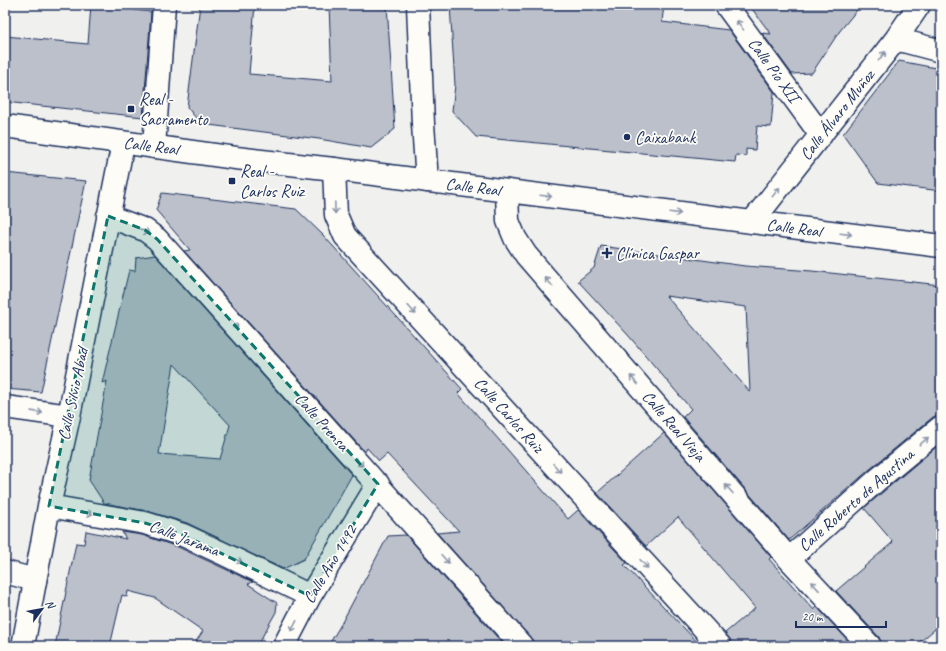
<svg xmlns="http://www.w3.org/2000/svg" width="946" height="651" font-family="Caveat,sans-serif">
<rect width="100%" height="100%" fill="#f0f0ee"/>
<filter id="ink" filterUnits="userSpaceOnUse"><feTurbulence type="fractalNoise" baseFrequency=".025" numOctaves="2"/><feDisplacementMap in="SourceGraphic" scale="8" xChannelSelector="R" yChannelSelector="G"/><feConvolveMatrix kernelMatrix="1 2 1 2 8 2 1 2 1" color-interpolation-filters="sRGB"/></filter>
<g filter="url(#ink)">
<path fill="#bbc0ca" stroke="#1b2f5e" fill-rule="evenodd" d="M91,5H135L134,10L151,12L143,117L5,102V36L88,44Z
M200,5H255L249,74L332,81L329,5H387L395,129L371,148L319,139L201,124L187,107Z
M450,5H501L541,9V5H664L662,22L729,30L774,92L771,127L757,126L755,150L746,149V156L736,155L735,162L476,137L452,111L455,85Z
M749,5H861L839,32L812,73L792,74L762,33L771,34Z
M899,61L941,69V191L878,183L843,134Z
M5,173L86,181L41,392L5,389Z
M162,193L296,209L323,235L462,389L458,393L568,519L578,510L627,563L624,565L701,646H534L531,638L437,533L459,531L387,454L379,461L367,448L365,452L184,251L190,250L156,210Z
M601,246L745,266L812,271L941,285V415L933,417L869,470L789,540L683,417L691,409L628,335L578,281L594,268ZM666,296L746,307L750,392Z
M155,255L352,475L304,559L283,569L187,523L147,511L104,503L89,480L107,381L102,383L129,270L135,271L136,258ZM174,364L230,425L220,459L159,454Z
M664,433L771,557L769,559L814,610L817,607L853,646H732L729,638L725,633L755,608L678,517L646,546L597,493Z
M941,443V624L915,646H882L879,637L836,591L893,542L864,508Z
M86,531L126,539L122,532L142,535L178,547L253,582L248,584L277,603L276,612L257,646H193L203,631L155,598L128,591L127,597L122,595L110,646H55L76,543L84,544Z
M406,535L505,646H328L340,626L388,536Z"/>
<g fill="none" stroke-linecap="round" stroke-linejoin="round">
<defs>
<path id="pedestrian" d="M154,147L164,5
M5,572L35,580"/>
<path id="minor" d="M418,5L423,124L427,181
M726,5L821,135
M896,39L941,51
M334,169L336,215L345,236L720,646
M507,191L508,221L515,238L526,255L789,559L870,646
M108,216L145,230L157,239L522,646
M752,222L896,39L919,5
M5,407L69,416
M49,506L145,523L183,535L224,554L310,596
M789,559L877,480L941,427
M23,646L49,506L69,416L123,143
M284,646L310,596L378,484"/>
<path id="tertiary" d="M5,126L236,158L334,169L941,246"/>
</defs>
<use href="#pedestrian" stroke="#1b2f5e" stroke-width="25"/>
<use href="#minor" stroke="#1b2f5e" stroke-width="25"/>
<use href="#tertiary" stroke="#1b2f5e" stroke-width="25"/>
<use href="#pedestrian" stroke="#fdfcf7" stroke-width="22"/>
<use href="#minor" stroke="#fdfcf7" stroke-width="22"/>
<use href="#tertiary" stroke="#fdfcf7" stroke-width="22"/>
</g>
<defs><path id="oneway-shaft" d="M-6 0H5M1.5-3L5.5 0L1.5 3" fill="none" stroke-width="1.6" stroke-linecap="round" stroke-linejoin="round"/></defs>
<g stroke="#8c96aa">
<use href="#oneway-shaft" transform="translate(740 25) rotate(-126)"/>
<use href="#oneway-shaft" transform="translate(882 56) rotate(-52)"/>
<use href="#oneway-shaft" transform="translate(776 192) rotate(-51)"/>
<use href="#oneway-shaft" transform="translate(546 196) rotate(7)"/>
<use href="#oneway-shaft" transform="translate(335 208) rotate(88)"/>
<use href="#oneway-shaft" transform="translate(675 213) rotate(7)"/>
<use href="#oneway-shaft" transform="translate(144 231) rotate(29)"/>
<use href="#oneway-shaft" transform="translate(846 234) rotate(7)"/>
<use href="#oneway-shaft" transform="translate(549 282) rotate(-131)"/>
<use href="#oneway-shaft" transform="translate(412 310) rotate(48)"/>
<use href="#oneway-shaft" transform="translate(234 324) rotate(48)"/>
<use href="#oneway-shaft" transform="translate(634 380) rotate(-131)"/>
<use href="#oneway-shaft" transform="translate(37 412) rotate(8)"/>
<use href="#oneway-shaft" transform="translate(924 441) rotate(-39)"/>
<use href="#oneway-shaft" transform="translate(359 462) rotate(48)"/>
<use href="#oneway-shaft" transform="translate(557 468) rotate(48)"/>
<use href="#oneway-shaft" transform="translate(729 489) rotate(-131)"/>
<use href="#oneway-shaft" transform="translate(87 513) rotate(10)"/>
<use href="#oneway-shaft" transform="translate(445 559) rotate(48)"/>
<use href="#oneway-shaft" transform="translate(237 560) rotate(26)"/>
<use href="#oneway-shaft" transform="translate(644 564) rotate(48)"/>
<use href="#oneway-shaft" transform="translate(815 586) rotate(-133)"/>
<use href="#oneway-shaft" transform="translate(294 626) rotate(118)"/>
</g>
</g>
<path fill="#0f766e" fill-opacity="0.2" stroke="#0f766e" stroke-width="3" stroke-dasharray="8 5" stroke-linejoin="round" d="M108,216L145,230L157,239L378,484L310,596L183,535L145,523L49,506Z"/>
<g fill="#1b2f5e" stroke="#fdfcf7" stroke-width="1.5">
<rect x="127" y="105" width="8" height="8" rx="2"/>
<circle cx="627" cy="137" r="4"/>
<rect x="228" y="177" width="8" height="8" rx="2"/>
<path d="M605 247h4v4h4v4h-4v4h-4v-4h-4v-4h4z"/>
</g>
<g text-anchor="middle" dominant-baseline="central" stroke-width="3.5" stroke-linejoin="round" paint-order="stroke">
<g font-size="17" fill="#1b2f5e" stroke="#fdfcf7">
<text transform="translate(774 70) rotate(54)">Calle Pío XII</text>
<text transform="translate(837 115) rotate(-52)">Calle Álvaro Muñoz</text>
<text transform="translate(151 146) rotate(7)">Calle Real</text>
<text transform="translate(473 187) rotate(7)">Calle Real</text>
<text transform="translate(794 228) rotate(7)">Calle Real</text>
<text transform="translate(73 394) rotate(-78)">Calle Silvio Abad</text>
<text transform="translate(509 415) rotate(48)">Calle Carlos Ruiz</text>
<text transform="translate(322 422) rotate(48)">Calle Prensa</text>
<text transform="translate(674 426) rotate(49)">Calle Real Vieja</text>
<text transform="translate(856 500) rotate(-41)">Calle Roberto de Agustina</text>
<text transform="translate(184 538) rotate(21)">Calle Jarama</text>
<text transform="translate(330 564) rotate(-59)">Calle Año 1492</text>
</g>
<g font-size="17" fill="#1b2f5e" stroke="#fdfcf7" text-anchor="start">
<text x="139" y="99">Real -<tspan x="139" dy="20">Sacramento</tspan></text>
<text x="635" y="137">Caixabank</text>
<text x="240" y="171">Real -<tspan x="240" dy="20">Carlos Ruiz</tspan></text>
<text x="616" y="253">Clínica Gaspar</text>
</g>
</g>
<rect width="946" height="651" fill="none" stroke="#fdfcf7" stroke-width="20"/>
<rect x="10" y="10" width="926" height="631" fill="none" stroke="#1b2f5e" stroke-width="1.5" filter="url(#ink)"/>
<g transform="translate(42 609) rotate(58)" stroke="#fdfcf7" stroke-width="3" paint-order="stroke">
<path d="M0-3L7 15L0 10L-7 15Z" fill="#1b2f5e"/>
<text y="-6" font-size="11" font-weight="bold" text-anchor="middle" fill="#1b2f5e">N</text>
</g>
<path d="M796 621v6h90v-6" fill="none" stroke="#1b2f5e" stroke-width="2"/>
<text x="802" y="621" font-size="12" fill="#1b2f5e" stroke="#fdfcf7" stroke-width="3" paint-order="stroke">20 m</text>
</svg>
